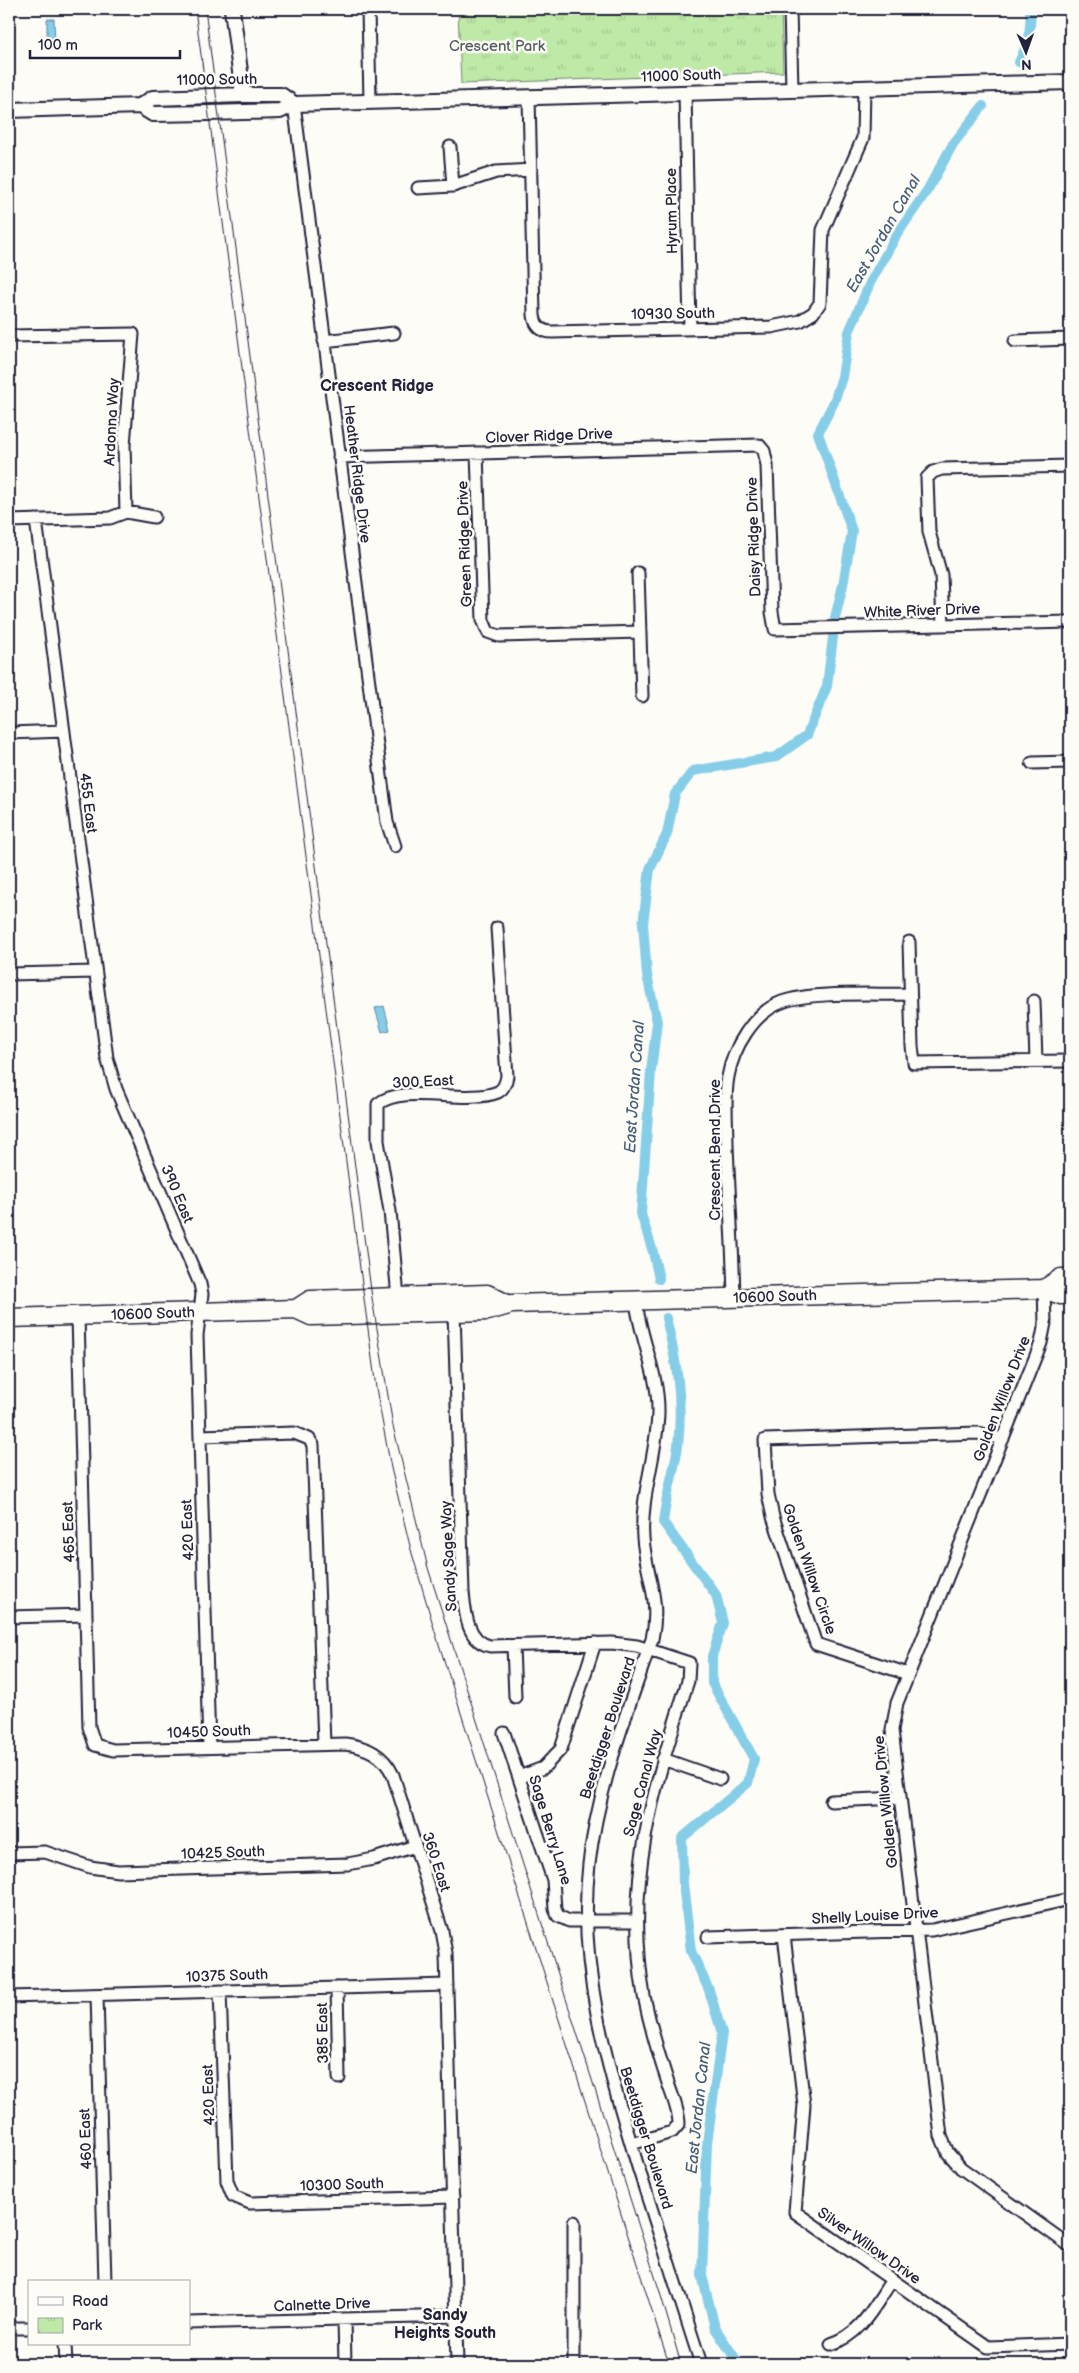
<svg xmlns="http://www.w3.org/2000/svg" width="1079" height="2373" font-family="'Balsamiq Sans',sans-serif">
<defs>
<pattern id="park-tufts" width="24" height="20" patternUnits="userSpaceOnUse" patternTransform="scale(1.25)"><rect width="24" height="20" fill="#bee9a6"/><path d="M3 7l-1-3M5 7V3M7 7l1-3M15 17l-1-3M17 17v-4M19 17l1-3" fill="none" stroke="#a3c890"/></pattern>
</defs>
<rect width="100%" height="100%" fill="#fdfcf7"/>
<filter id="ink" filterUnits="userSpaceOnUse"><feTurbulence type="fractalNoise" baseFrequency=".02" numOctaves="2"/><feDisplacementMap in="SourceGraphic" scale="10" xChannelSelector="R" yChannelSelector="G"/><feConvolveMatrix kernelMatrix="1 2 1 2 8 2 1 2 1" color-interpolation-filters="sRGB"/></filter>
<g filter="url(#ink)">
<path fill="url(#park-tufts)" stroke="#708670" d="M458,9H781L783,72L461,84Z"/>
<path fill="#86cee7" stroke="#5e89a2" d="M47,19H54L55,41H47Z
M384,1006L390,1030L382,1032L375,1008Z"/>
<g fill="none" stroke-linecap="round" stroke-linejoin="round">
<path stroke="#86cee7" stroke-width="10" d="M1019,62C1028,45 1032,27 1030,9
M835,618L843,585L852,531L818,433L834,402L842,377L849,332L870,283L896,236L928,189L953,144L983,106
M659,1279L653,1252L641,1214L651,1071L657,1022L647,975L643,924L650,869L667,834L675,794L693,771L776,757L807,735L827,686L833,637
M666,1318C677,1363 683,1399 678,1446C674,1472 666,1496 663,1522L716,1595L723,1623L712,1656V1683L754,1759L748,1783L682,1838L683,1884L691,1951L709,1990L722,2033L707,2143L702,2275L715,2328L739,2364"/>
<defs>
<path id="minor" d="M368,9L370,102
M790,9L792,89
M685,92L690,329
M529,97L534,315C535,326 542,332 552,332L771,327L800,321L813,313L820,303L823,230L863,138L864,87
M294,104L387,822L395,846
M450,147L453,186
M418,188L453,186L496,172L531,170
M9,336L133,334L124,445L126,512
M324,341L394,333
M1015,341L1070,339
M477,453L483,620L488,632L499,636L640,632
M339,457L759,445L764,451L767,465L772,612L775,629L1070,622
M36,520L107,1058L116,1089L200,1284L202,1294L197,1335L209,1747
M9,521L110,518L126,512L154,517
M638,573L642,696
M943,625L941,575L929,532L927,478L933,472L942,469L1070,466
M9,733L64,731
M1032,763L1070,762
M909,942L912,1046L914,1063L1070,1061
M9,974L95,972
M1034,1001L1036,1061
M1044,1289L1045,1323L1041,1343L897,1703L892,1730L941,2136L948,2153L961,2168L1070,2246
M398,1297L390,1211L378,1141V1104C404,1083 466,1105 498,1092C504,1089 506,1082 507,1076L497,928
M734,1298C733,1247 729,1196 727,1145C727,1123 724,1099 728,1077C733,1048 753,1013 782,1002C811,991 876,995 910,994
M636,1301C640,1339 659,1374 658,1413C657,1455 640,1496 643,1538C646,1576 661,1599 652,1639C627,1713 598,1786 589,1864C577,1969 608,2067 638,2167C659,2233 680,2298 701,2364
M454,1312L463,1592C465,1613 467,1641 490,1646L612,1643L637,1646L689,1663L688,1681C653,1790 624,1880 644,1996C650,2025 658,2053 667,2080C671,2093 679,2110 679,2124L672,2132L631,2144
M78,1316L89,1727L95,1745L113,1750L345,1744C367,1747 383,1754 393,1775L442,1931L446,1953L457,2364
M200,1436L294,1433L309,1439L313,1445L324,1744
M9,1617L86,1615
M513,1646L515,1697
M908,1674L816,1644L773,1517L768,1494L765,1440L978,1433L1003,1439
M504,1733L553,1880L555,1909L558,1916L569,1921H637
M663,1759L720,1779
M519,1777L543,1768L561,1749L595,1643
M831,1801L900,1798
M9,1853L45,1852L90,1867L118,1871L348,1864L374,1859L415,1846
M784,1935L804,2105L795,2212L988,2347L1070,2344
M708,1937L932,1930L1070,1899
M337,1988L339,2078
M220,1991L227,2181L233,2196L250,2203L453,2197
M97,1995L105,2282
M9,1997L447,1985
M344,2319L345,2364
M189,2323L456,2316
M9,2328H29
M65,2344L66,2364
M831,2344C862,2334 874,2306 892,2280
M574,2364V2222"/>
<path id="tertiary" d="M232,9L243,95
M140,106L153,114L209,113L280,111L294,104L1070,82
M9,110L140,106L153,98L243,95H281L294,104"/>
<path id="primary" d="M1044,1289L1061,1278H1070
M296,1309L310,1300L487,1294L507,1304
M9,1318L296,1309L311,1316L488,1311L512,1304L1044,1289L1061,1295L1070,1294"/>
</defs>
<use href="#minor" stroke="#22223b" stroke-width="15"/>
<use href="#tertiary" stroke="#22223b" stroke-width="18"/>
<use href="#primary" stroke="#22223b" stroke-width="21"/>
<use href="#minor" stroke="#fdfcf7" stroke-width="11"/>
<use href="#tertiary" stroke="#fdfcf7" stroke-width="14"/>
<use href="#primary" stroke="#fdfcf7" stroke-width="18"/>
<path stroke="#22223b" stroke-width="1" d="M195,9L366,1314L376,1388L391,1468L411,1550L436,1635L669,2364
M205,9L372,1298L393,1426L428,1568L659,2289L681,2364"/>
</g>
</g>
<g text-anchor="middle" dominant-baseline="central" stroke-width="5" stroke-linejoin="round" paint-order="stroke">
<g font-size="15" fill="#515e5b" stroke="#fdfcf7">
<text x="497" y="46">Crescent Park</text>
</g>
<g font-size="15" fill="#22223b" stroke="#fdfcf7">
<text transform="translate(681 76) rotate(-2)">11000 South</text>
<text transform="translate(217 80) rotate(-1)">11000 South</text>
<text transform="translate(672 211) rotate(-91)">Hyrum Place</text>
<text transform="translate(673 314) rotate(-1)">10930 South</text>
<text transform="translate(112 422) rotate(-87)">Ardonna Way</text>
<text transform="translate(549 436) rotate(-2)">Clover Ridge Drive</text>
<text transform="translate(357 474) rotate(83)">Heather Ridge Drive</text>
<text transform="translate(754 537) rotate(-92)">Daisy Ridge Drive</text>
<text transform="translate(465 544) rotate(-92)">Green Ridge Drive</text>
<text transform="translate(922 611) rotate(-2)">White River Drive</text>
<text transform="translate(88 803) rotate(83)">455 East</text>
<text transform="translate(423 1082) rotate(-3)">300 East</text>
<text transform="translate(715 1150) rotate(-90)">Crescent Bend Drive</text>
<text transform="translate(177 1194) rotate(67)">390 East</text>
<text transform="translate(775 1297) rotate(-2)">10600 South</text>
<text transform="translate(153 1314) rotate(-2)">10600 South</text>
<text transform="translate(1002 1399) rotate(-69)">Golden Willow Drive</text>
<text transform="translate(188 1530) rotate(-92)">420 East</text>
<text transform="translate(69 1532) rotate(-92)">465 East</text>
<text transform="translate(449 1556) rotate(-93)">Sandy Sage Way</text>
<text transform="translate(809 1569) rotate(71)">Golden Willow Circle</text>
<text transform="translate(608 1728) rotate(-72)">Beetdigger Boulevard</text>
<text transform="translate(209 1732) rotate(-2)">10450 South</text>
<text transform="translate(643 1783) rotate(-75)">Sage Canal Way</text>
<text transform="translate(886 1802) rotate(-96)">Golden Willow Drive</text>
<text transform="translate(550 1830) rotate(73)">Sage Berry Lane</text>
<text transform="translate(223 1853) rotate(-2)">10425 South</text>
<text transform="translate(436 1862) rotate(72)">360 East</text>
<text transform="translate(875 1916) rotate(-3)">Shelly Louise Drive</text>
<text transform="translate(227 1976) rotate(-2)">10375 South</text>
<text transform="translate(323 2033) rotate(-91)">385 East</text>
<text transform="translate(209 2095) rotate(-92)">420 East</text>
<text transform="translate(646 2138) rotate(73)">Beetdigger Boulevard</text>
<text transform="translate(86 2139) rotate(-92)">460 East</text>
<text transform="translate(342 2185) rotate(-2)">10300 South</text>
<text transform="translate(869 2246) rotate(35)">Silver Willow Drive</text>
<text transform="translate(322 2305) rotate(-2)">Calnette Drive</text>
</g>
<g font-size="16" font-style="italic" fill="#455e77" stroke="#fdfcf7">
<text transform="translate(884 234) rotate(-60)">East Jordan Canal</text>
<text transform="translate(635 1087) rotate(-86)">East Jordan Canal</text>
<text transform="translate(699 2108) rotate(-84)">East Jordan Canal</text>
</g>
<g font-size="16" font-weight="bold" fill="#22223b" stroke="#fdfcf7">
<text x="377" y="386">Crescent Ridge</text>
<text x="445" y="2315">Sandy<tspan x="445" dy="18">Heights South</tspan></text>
</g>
</g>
<rect width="1079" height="2373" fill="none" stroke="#fdfcf7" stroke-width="30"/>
<rect x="15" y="15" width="1049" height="2343" fill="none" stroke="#22223b" stroke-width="2" filter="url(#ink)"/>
<rect x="28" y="2280" width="162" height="65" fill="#fdfcf7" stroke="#a5a5ac"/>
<rect x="38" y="2297" width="25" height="8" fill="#fdfcf7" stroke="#a5a5ac"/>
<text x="72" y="2306" font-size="15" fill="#22223b">Road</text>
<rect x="38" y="2318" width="25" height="15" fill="url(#park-tufts)" stroke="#a5a5ac"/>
<text x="72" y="2330" font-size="15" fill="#22223b">Park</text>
<g transform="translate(1026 52) rotate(178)" stroke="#fdfcf7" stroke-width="4" paint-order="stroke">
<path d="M0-4L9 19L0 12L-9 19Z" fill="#22223b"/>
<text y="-8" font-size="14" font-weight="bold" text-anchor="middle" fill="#22223b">N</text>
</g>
<path d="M30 50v8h150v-8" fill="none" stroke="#22223b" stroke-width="2.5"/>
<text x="38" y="50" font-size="15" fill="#22223b" stroke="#fdfcf7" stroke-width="4" paint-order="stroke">100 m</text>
</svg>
